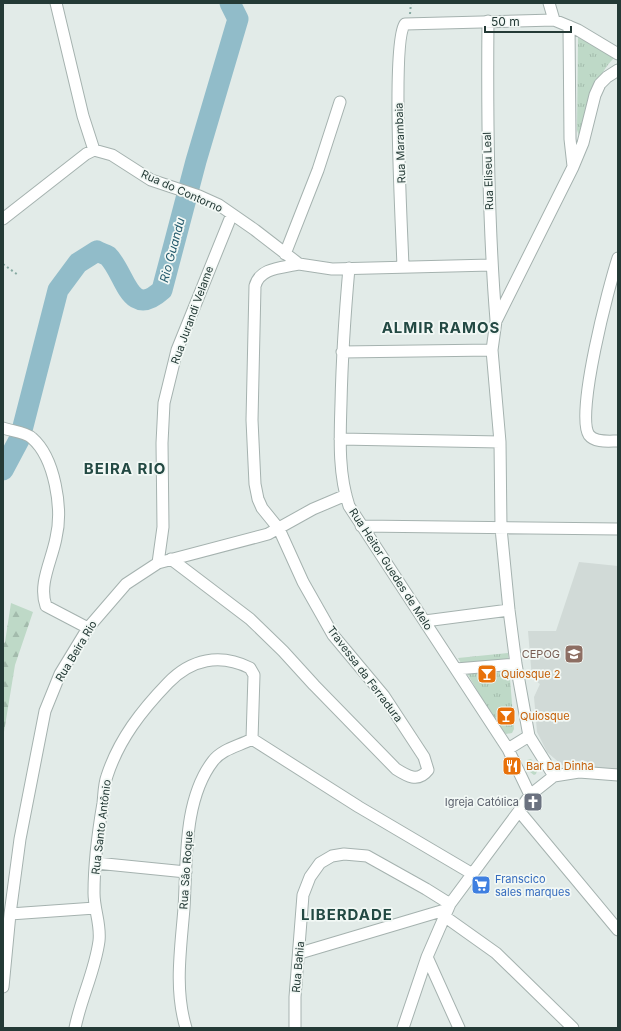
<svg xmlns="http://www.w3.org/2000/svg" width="621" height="1031" font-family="Inter,sans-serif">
<defs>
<pattern id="grass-tufts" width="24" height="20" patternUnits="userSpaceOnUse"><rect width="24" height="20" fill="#bed9c7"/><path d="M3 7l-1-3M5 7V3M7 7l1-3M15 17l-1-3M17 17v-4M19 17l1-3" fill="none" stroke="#a3bbac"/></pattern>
<pattern id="forest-firs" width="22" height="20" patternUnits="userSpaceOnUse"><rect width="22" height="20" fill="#bed9c7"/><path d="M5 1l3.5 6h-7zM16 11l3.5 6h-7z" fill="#a3bbac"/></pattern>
</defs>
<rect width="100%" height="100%" fill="#e2ebe8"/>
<path fill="#d1dad7" d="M579,562L618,566V771L562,765L547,752L537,732L534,697L540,684L532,678L528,631H556Z"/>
<path fill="url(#grass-tufts)" d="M581,32L615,57C593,78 590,110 583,138L579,136L577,130L578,38Z
M508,653L514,729L512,733L506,734L500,729L458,658Z
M531,759L538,767L536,774L534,775L526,769L527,760Z"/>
<path fill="url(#forest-firs)" d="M11,603L33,612L15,665L3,738V645L5,642Z"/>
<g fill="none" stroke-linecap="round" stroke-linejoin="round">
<path stroke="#91bcc9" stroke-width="21" d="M3,470L20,438L58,290L78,263L97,251C100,253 105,254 108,256C126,274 129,320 162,290L196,161L238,19L230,3"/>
<defs>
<path id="minor" d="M56,3L83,116L94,150
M549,3L554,20
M488,21C487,121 488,221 496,320
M569,26L570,139L573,166
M3,219L86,154L94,150L112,155L151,180L199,196L219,205L255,230L299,264L332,269L491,265
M285,254L318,170L340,102
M618,258C609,285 575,415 589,435C595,443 609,441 618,441
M403,267C402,233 391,40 405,24L554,20L578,30L618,54
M349,268C345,313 342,358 341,403C340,437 338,473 349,506L508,749L530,795
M342,352L492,350
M3,428C11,431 26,432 32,438C55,458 63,509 56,538C52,560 38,584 46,606L88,628
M340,439L500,442
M361,526L618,529
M171,559L250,619L283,651L314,685L396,769C407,776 418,783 428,770L424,757L384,696L333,635L303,582L279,529L262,508L258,499L255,484L252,420L255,286C260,267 283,268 299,264
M158,563L163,527L162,443L164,403L177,350L232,214
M425,621L509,610
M456,669L516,664
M252,739L359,807L471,873
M508,749L529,736
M554,776L529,736L516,664L509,610L501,528L500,442L492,350L496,321L573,167L583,143L595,95L600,84L607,77L618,70
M519,811L618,930
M96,863L186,872
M10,914L95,908
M444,916L496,953L573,1028
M300,953L448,909
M427,957L459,1028
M3,987L10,914L20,839L45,711L60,674L88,628L126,584L158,563L268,534L313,509L346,495
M75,1028C81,998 95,971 99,941C101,924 94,910 94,893C94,863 98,832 103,803C104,794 104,784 107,776C119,739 142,710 168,683C191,659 220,653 250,668L254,675L252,739
M186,1028C174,989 181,947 184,908C187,861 183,800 213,761C222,749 239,746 252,739
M295,1028V997L303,895L310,877L320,863L332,856L344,854L367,856L426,889L450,904
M403,1028L427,957L450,904L519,811L530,795L554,776L579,772L618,775"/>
</defs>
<use href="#minor" stroke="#a5b2af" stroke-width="13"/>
<path stroke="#87aaa2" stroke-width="2" stroke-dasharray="2 3" stroke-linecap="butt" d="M410,14L411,3
M3,264L18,275"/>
<use href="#minor" stroke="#fff" stroke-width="11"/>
</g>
<defs>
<symbol id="school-square" viewBox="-11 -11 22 22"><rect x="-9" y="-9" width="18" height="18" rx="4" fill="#8d6e63" stroke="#f2f8f5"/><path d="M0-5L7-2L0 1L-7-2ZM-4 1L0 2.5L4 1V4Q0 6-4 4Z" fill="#fff"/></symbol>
<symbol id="bar-square" viewBox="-11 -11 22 22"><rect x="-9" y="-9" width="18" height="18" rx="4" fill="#e8710a" stroke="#f2f8f5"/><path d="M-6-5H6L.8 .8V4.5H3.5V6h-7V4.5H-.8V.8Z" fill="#fff"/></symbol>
<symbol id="restaurant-square" viewBox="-11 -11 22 22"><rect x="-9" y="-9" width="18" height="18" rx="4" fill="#e8710a" stroke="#f2f8f5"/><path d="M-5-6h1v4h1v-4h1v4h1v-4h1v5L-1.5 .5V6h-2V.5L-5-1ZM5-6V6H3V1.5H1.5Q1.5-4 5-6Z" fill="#fff"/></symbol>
<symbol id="church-square" viewBox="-11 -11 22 22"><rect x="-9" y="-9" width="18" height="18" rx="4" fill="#6b7280" stroke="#f2f8f5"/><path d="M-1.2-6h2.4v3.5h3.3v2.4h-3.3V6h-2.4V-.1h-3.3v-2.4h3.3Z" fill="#fff"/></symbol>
<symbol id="supermarket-square" viewBox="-11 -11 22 22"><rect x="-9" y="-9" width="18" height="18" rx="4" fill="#3f7fe0" stroke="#f2f8f5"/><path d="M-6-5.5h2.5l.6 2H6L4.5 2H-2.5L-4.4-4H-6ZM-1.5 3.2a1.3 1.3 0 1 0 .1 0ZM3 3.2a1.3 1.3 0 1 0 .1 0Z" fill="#fff"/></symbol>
</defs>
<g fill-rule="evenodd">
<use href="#school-square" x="563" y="643" width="22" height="22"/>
<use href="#bar-square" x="476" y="663" width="22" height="22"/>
<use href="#bar-square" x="495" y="705" width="22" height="22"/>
<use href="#restaurant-square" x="501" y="755" width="22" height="22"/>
<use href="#church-square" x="522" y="791" width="22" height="22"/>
<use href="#supermarket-square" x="470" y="874" width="22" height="22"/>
</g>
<g text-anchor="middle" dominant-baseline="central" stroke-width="3.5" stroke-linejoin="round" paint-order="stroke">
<g font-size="11" fill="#243a36" stroke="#f2f8f5">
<text transform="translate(400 143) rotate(-92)">Rua Marambaia</text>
<text transform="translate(488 171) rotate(-92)">Rua Eliseu Leal</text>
<text transform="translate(182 191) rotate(24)">Rua do Contorno</text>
<text transform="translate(192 315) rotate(-70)">Rua Jurandi Velame</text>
<text transform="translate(391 569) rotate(57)">Rua Heitor Guedes de Melo</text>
<text transform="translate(76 651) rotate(-59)">Rua Beira Rio</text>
<text transform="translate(365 674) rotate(53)">Travessa da Ferradura</text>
<text transform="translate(101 827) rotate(-83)">Rua Santo Antônio</text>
<text transform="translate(186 870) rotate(-86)">Rua Sâo Roque</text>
<text transform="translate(298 967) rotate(-85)">Rua Bahia</text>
</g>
<g font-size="11" fill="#785e54" stroke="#f2f8f5" text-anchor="end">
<text x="560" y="654">CEPOG</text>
</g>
<g font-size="11" fill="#c56008" stroke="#f2f8f5" text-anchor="start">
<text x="501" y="674">Quiosque 2</text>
<text x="520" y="716">Quiosque</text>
<text x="526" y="766">Bar Da Dinha</text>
</g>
<g font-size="11" fill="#5b616d" stroke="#f2f8f5" text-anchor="end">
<text x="519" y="802">Igreja Católica</text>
</g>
<g font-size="11" fill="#366cbe" stroke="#f2f8f5" text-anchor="start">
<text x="495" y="879">Franscico<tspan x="495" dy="13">sales marques</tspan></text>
</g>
<g font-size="12" font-style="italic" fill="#265c6e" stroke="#f2f8f5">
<text transform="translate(172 250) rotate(-75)">Rio Guandu</text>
</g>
<g font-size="15" font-weight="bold" letter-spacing="1" fill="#234943" stroke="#f2f8f5">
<text x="441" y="327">ALMIR RAMOS</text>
<text x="125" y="468">BEIRA RIO</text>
<text x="347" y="914">LIBERDADE</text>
</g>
</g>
<rect width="621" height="1031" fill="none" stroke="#243a36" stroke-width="8"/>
<path d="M485 26v6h86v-6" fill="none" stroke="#243a36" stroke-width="2"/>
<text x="491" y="26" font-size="12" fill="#243a36" stroke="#f2f8f5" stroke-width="3" paint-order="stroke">50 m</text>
</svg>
